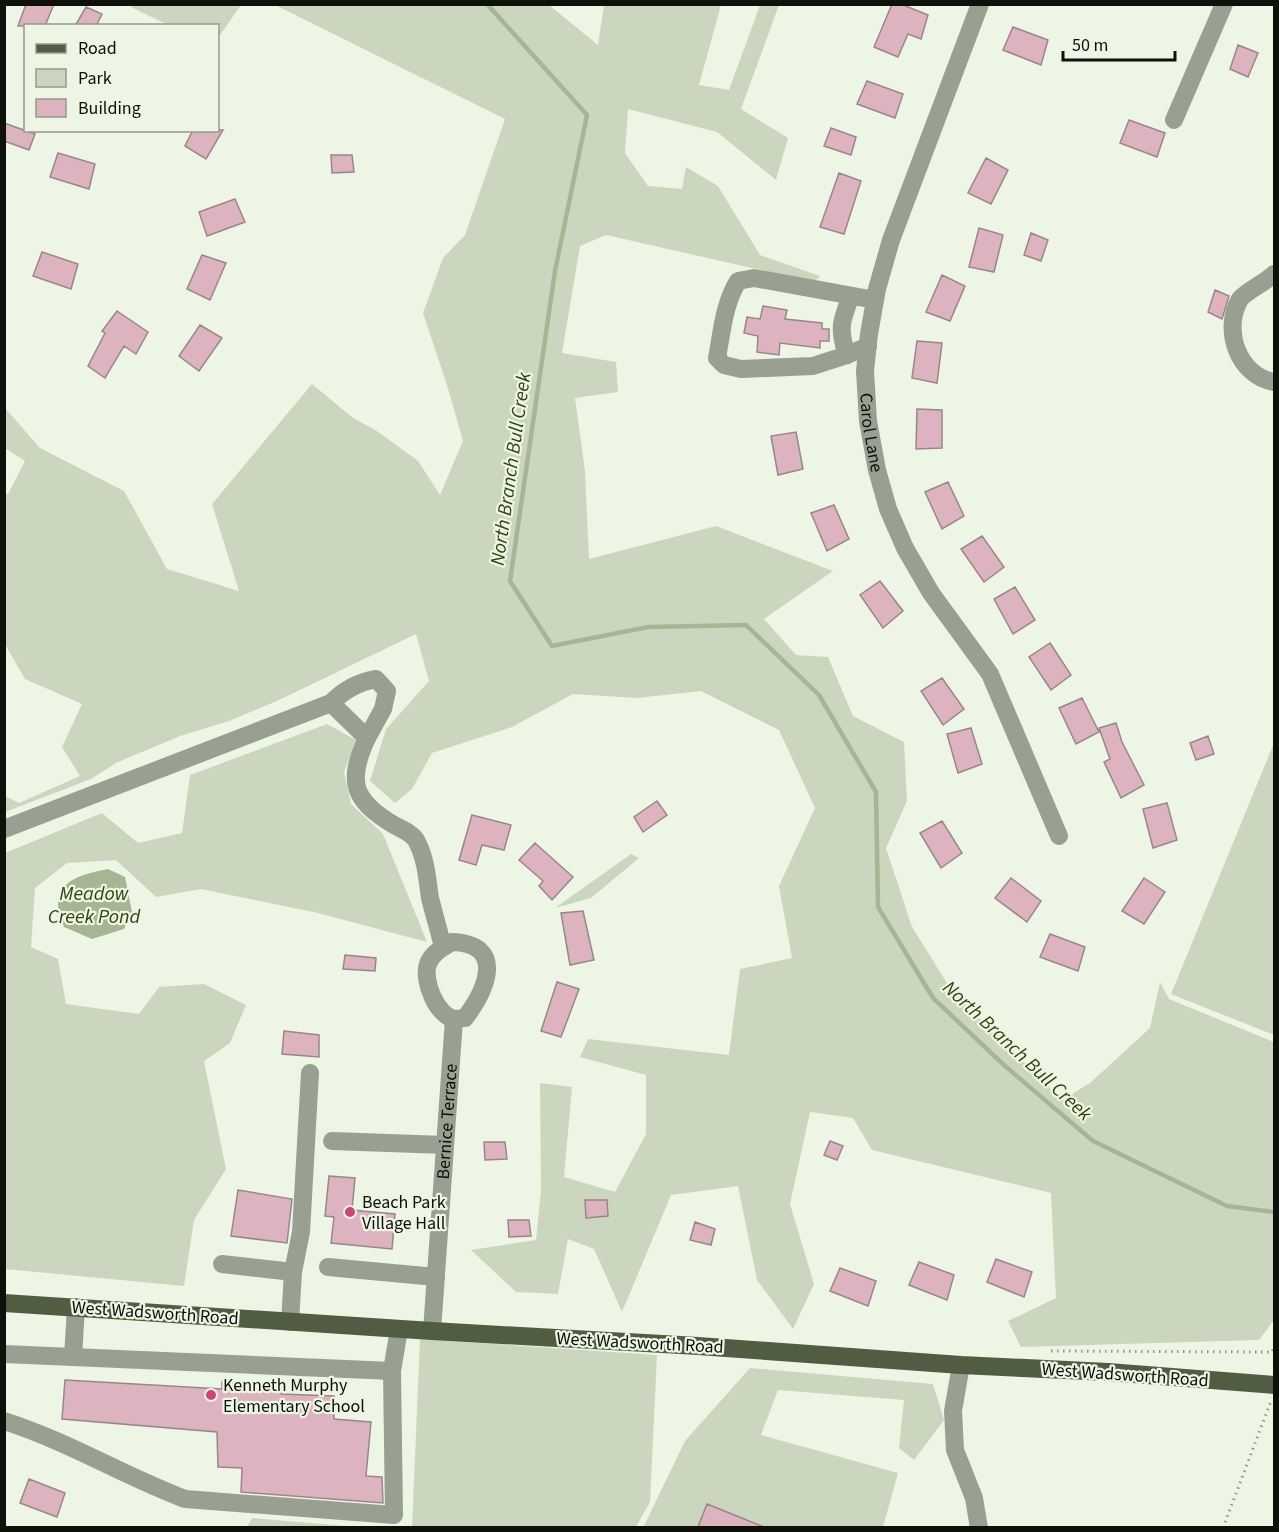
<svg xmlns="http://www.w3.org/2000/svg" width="1279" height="1532" font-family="'Source Sans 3',sans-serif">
<rect width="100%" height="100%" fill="#edf6e4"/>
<path fill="#cbd6bf" d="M136,4H241V5L218,38V26L168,25L131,7Z
M275,5H549L598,45L604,5H721L699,85L729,90L760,5H779L741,109L788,138L776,180L717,132L628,109L625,153L648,186L682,189L686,167L718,186L760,255L820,276L814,282L606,235L580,246L562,353L616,362L618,392L575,398L585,471L589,559L716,526L833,571L764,619L796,655L828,657L853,716L904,742L907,801L886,848L912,927L952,991L1062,1100L1090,1083L1150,1028L1160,982L1169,999L1274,1042V1320L1259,1340L1021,1347L1008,1321L1056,1298L1051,1193L872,1150L853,1118L810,1112L790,1204L814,1284L793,1329L757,1280L738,1186L671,1195L622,1312L594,1249L568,1239L558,1294L516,1292L471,1250L536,1240L541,1191L540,1083L572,1087L564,1177L615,1192L646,1134V1075L580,1057L588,1039L729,1055L740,969L792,958L779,886L815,808L779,730L701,691L637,698L573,694L512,727L432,753L412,789L395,803L370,781L386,729L429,681L416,634L277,701L229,721L180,736L116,763L91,779L5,812V796L19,803L80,776L62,747L82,704L25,679L5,644L6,579L4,578L5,494H8L25,461L5,448L4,407L40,448L124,491L167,569L239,591L212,504L312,384L353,418L377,431L418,461L440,495L463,441L447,385L423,313L443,258L465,235L505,119Z
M327,724L356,740L344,772L351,804L383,834L427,942L318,913L201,889L156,897L116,860L67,863L35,888L31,947L58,959L66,1004L139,1014L159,987L204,984L246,1005L230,1043L204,1061L226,1169L194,1220L184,1286L5,1269V853L102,813L138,843L182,833L190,775Z
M1274,743V1035L1171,994Z
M631,854L639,858L591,898L555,908Z
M420,1339L657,1355L650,1502L636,1527L412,1528Z
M750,1368L933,1384L944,1420L914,1460L899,1448L904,1400L778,1390L761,1435L898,1473L883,1527L643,1528L685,1441Z
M252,1518L357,1527H247Z"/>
<path fill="#a6b693" d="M108,869L125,877L132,912L124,929L92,939L64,927C62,920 58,911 58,904C58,878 89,873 108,869Z"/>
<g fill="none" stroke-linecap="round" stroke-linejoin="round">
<path stroke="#a6b693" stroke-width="4.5" d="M487,4L587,115L555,271L510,581L552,646L648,627L746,625L819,695L876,792L878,907L933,998L1005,1066L1093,1141L1227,1206L1274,1212"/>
</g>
<path fill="#deb3c0" stroke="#99868b" stroke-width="1.5" d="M26,4H54L45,26H18Z
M892,4H901L928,15L921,39L908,34L898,57L874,47Z
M86,7L102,14L96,26H75Z
M1013,27L1048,40L1041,65L1003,50Z
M1238,45L1258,53L1248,77L1230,69Z
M867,81L903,94L895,118L857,104Z
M1129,120L1165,133L1157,157L1120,143Z
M4,123L35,134L29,150L4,141Z
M831,128L856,137L851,155L824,146Z
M193,130H223L206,159L185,146Z
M58,153L95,164L89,189L50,177Z
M331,155H352L354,172L332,173Z
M986,158L1008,170L991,204L968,193Z
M839,173L861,181L844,234L820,227Z
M235,199L245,222L207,236L199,212Z
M979,228L1003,235L994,272L969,267Z
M1031,233L1048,240L1041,261L1024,255Z
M42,252L78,264L71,289L33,276Z
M202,255L226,263L210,300L187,289Z
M942,275L965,286L950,321L926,312Z
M1215,290L1229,296L1222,319L1208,312Z
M763,306L787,310L785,319L822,323V329H829V341H820V348L780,343L779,355L757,352L758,336L744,333L747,317L760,319Z
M117,311L148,332L136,354L124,346L105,378L88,366L105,333L102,331Z
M200,325L222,338L199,371L179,356Z
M917,341L942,343L937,383L912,378Z
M917,409L942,410V448L916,449Z
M796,432L803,469L778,475L771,436Z
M948,482L964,516L942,529L925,492Z
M834,505L849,539L827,551L811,513Z
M982,536L1004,567L984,582L961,549Z
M880,581L903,611L883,628L860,595Z
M1015,587L1035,620L1013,634L994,599Z
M1050,643L1071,675L1051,690L1029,657Z
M942,678L964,709L943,725L921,691Z
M1082,698L1099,732L1076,744L1059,708Z
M1116,723L1122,742L1144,785L1121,798L1104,762L1110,759L1099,728Z
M971,728L982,764L958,773L947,734Z
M1208,736L1214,754L1196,760L1190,743Z
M657,801L667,815L643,832L634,817Z
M1167,803L1177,840L1153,848L1143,809Z
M472,815L511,825L504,850L482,845L476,865L459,860Z
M942,821L962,853L941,868L920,833Z
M535,843L573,877L552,900L539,886L543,881L519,860Z
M1011,878L1041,901L1027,922L995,898Z
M1144,878L1165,892L1144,924L1122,911Z
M583,911L594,960L570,965L561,913Z
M1050,934L1085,947L1078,971L1040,957Z
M345,955L376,958L375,971L343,969Z
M557,982L579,989L561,1037L541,1031Z
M284,1031L319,1035V1057L282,1054Z
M830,1141L843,1146L837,1160L824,1155Z
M484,1142H505L507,1159L485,1160Z
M329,1176L355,1178L352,1210L395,1214L392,1249L331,1243L334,1217L325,1216Z
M238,1190L292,1199L287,1243L231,1236Z
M585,1200H607L608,1216L586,1218Z
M508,1220H529L531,1236L509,1237Z
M695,1222L715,1229L711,1245L690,1240Z
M996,1259L1032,1272L1024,1297L987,1282Z
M919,1262L954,1275L947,1300L909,1285Z
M840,1268L876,1281L868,1306L830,1291Z
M65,1380L222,1389V1382L281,1384V1394L334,1396V1419L371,1422L366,1476L382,1477L383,1503L241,1492L242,1468L218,1467L217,1432L62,1419Z
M29,1479L65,1493L57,1517L20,1503Z
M707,1504L764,1527H698Z"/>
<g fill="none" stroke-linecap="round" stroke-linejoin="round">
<path stroke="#92998b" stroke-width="3" stroke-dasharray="1.5 4.5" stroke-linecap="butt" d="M1051,1351L1272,1352L1274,1348
M1223,1528L1271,1401"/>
<g stroke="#99a091" stroke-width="18">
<path id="s1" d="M980,4L891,240L877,289L869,334L865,371L868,421L877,470L888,509L905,548L931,593L990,674L1059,836"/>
<path d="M1174,120L1224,4"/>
<path d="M1274,274C1267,281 1244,293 1240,299C1222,329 1238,376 1274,382"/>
<path d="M868,346L847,355L813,366L741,369L724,365L717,358C722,331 724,304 738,281L754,278L875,300"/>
<path d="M847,355C838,329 841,321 851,296"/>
<path d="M331,703C344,690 358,682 376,679L387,691L383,709L367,738"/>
<path d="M4,829L331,703L367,738C347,781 352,800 394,825C401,829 412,833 416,840C426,858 427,878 430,898C434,914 439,931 443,947"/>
<path d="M452,942C506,944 487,989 465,1018C462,1018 459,1019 455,1019C437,1017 422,980 428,964C432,953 442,948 452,942Z"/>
<path d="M332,1141L445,1145"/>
<path d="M222,1264L293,1272"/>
<path d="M328,1267L436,1277"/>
<path d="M290,1322L293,1272L301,1232L310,1073"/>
<path id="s2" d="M432,1331L454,1019"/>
<path d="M4,1354L392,1371"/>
<path d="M73,1357L76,1307"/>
<path d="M961,1365L953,1411L955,1450L974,1498L979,1528"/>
<path d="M4,1421C67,1441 124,1476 185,1499L394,1515L392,1371L399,1329"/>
</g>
<path stroke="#515d42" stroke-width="18" d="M4,1303L432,1331L698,1346L961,1365L1108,1372L1274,1385"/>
</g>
<g fill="#ce437b" stroke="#edf6e4" stroke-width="2">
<circle cx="350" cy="1212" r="6"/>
<circle cx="211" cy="1395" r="6"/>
</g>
<g text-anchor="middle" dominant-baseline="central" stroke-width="4.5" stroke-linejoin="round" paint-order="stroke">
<g font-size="18" fill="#0e100a" stroke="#edf6e4">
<text stroke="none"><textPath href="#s1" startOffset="448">Carol Lane</textPath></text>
<text stroke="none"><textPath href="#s2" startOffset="210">Bernice Terrace</textPath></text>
<text transform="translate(155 1313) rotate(4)">West Wadsworth Road</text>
<text transform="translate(640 1343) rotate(3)">West Wadsworth Road</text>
<text transform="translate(1125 1375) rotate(4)">West Wadsworth Road</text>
</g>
<g font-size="18" fill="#0e100a" stroke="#edf6e4" text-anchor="start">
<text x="362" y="1202">Beach Park<tspan x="362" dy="21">Village Hall</tspan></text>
<text x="223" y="1385">Kenneth Murphy<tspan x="223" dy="21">Elementary School</tspan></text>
</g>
<g font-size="20" font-style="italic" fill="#2f430b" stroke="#edf6e4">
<text transform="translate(511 469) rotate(-82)">North Branch Bull Creek</text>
<text x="94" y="894">Meadow<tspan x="94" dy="23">Creek Pond</tspan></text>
<text transform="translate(1017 1051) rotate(43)">North Branch Bull Creek</text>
</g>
</g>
<rect width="1279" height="1532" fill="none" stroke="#0e100a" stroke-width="12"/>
<rect x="24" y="24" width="195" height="108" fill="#edf6e4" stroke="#949a8d" stroke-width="1.5"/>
<rect x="36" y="44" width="30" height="9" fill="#515d42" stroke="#949a8d" stroke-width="1.5"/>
<text x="78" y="54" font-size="18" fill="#0e100a">Road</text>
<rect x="36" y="69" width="30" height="18" fill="#cbd6bf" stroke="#949a8d" stroke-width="1.5"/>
<text x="78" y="84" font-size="18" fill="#0e100a">Park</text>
<rect x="36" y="99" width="30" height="18" fill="#deb3c0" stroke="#949a8d" stroke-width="1.5"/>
<text x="78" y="114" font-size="18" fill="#0e100a">Building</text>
<path d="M1063 51v9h112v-9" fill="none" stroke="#0e100a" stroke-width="3"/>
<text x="1072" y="51" font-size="18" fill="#0e100a" stroke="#edf6e4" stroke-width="4.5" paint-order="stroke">50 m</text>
</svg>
